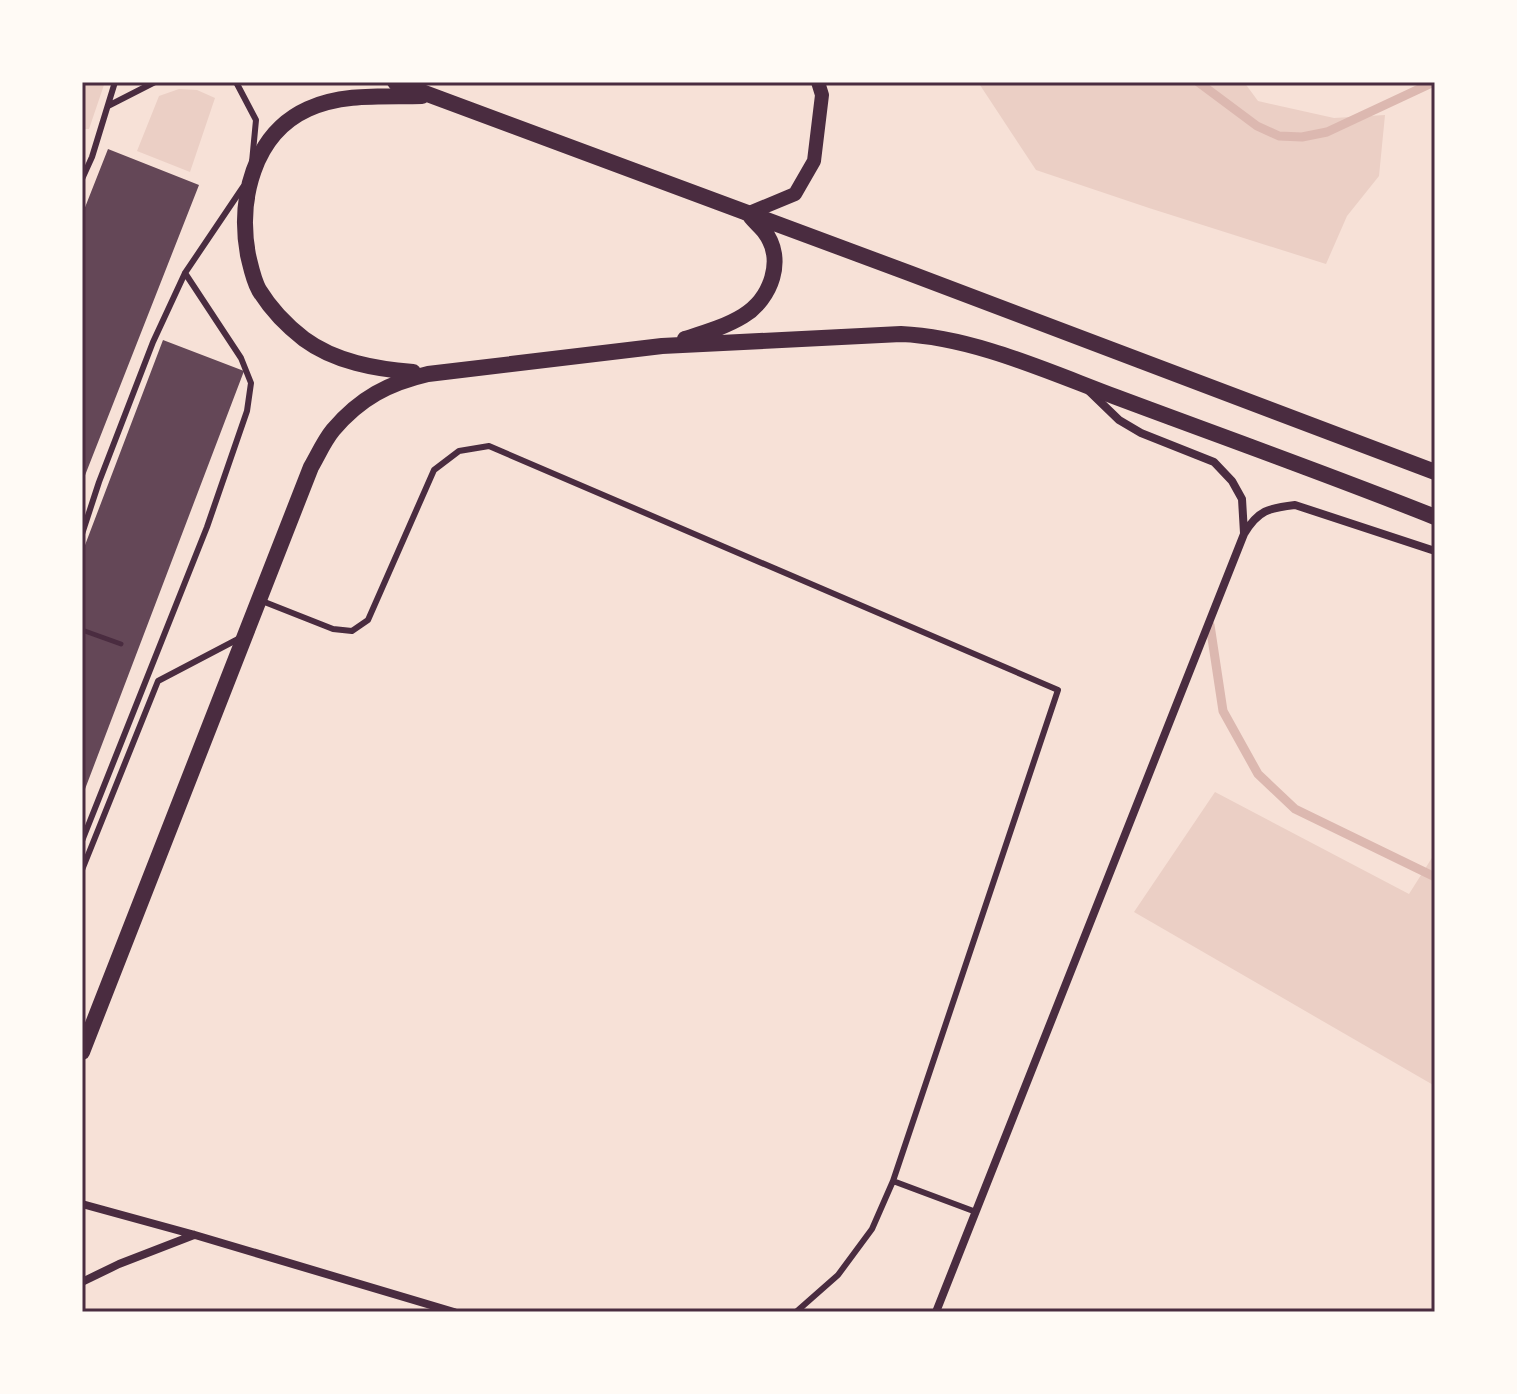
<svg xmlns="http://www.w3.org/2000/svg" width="1517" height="1394" font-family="'Noto Sans',sans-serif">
<rect width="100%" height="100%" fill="#f7e1d7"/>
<path fill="#ebcfc5" d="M82,82H105L89,129H82Z
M978,82H1244L1258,101L1334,118L1385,115L1379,176L1347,216L1326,264L1149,208L1036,170Z
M179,89L197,90L215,98L190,172L137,151L159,96Z
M1215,792L1409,894L1435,853V1086L1134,912Z"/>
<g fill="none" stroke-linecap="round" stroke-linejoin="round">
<path stroke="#dcb8b0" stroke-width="9" d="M1198,82L1257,126L1279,136L1302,137L1327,132L1434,82
M1210,625L1223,711L1258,774L1295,809L1435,877"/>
</g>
<path fill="#644757" d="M108,149L199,185L82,483V215Z
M163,340L244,371L82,797V553Z"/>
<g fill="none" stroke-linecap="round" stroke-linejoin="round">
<path stroke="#4a2c40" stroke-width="5" d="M82,630L121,644"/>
<path stroke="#4a2c40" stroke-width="6" d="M236,82L256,120L252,162
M108,106L155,82
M82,179L92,157L115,82
M82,534L99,482L153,342L185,273L243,187
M262,601L333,629L352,631L368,620L434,470L459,451L489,446L1058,690L893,1181L872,1229L838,1275L796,1312
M82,841L207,527L247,411L251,383L241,358L185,273
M82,870L158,681L240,638
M893,1181L976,1212"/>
<path stroke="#4a2c40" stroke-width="8" d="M1089,391L1119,420L1141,433L1214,462L1232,481L1242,499L1244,533
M82,1204L195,1235L454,1312
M82,1282L119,1264L194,1235
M936,1312L1244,534C1258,510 1269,508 1295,505L1435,551"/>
<path stroke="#4a2c40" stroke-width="14" d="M747,214L795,194L814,161L822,95L818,82"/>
<path stroke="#4a2c40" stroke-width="16" d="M395,82L909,273L1435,472
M685,339C704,333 725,327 743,316C771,299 786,259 764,231C760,226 755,222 751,217
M413,372C376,369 335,362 304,339C287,326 270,308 259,290C253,279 251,267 248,255C238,200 253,134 308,109C343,93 384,97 422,96
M82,1052L311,467C318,455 324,441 333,430C360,398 389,383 428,374L662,346L901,334C973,337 1049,372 1116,397C1223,437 1330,475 1435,517"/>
</g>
<rect width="1517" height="1394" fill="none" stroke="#fffaf5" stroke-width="168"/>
<rect x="84" y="84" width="1349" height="1226" fill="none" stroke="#4a2c40" stroke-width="3"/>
</svg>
